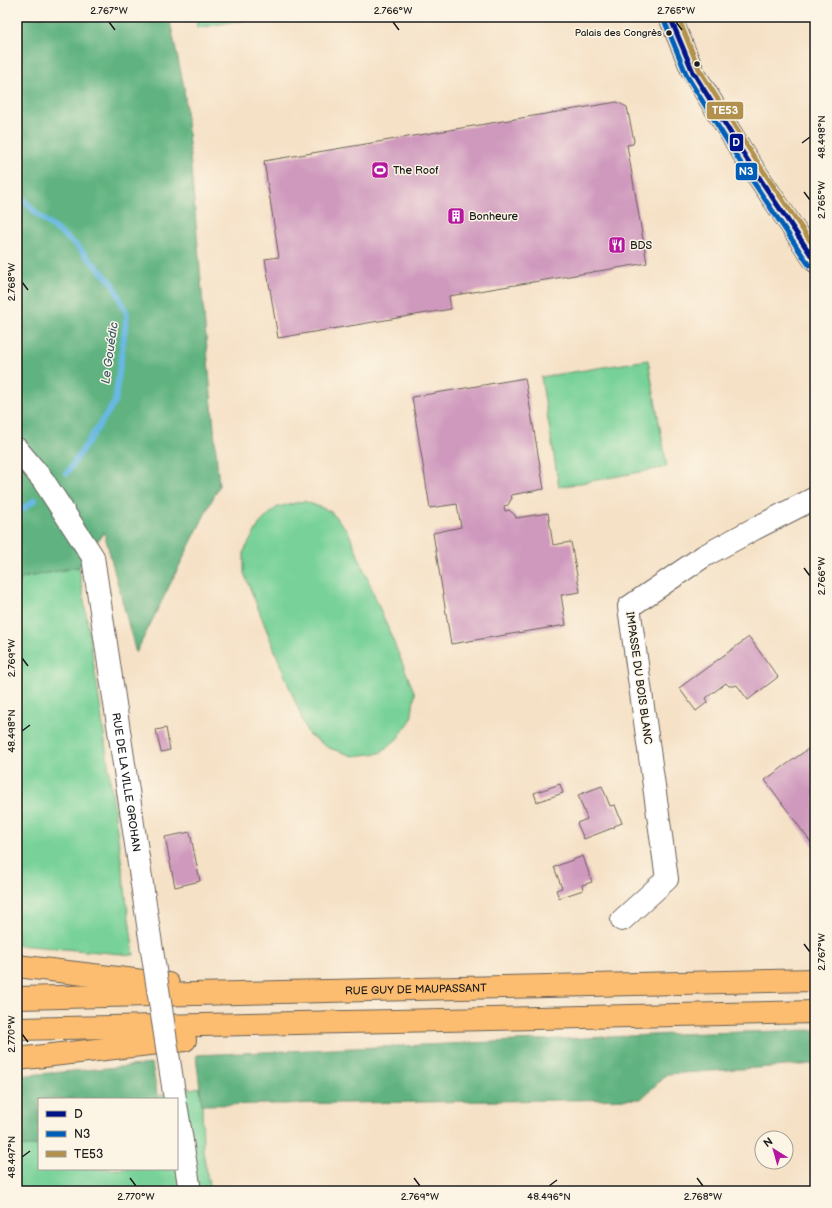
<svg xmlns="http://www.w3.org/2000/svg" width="832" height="1208" font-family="'Balsamiq Sans',sans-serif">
<rect width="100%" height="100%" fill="#fcf5e5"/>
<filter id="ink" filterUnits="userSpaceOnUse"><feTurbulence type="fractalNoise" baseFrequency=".025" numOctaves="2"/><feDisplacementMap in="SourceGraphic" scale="8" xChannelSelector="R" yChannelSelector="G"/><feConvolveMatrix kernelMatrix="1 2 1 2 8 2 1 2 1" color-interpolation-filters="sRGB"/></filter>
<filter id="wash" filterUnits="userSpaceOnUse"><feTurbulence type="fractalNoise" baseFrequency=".012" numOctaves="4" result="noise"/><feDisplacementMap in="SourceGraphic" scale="16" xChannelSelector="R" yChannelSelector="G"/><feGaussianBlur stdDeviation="0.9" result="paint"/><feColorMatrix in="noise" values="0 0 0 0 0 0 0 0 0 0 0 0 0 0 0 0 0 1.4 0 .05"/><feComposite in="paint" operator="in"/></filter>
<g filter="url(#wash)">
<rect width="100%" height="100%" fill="#f5e1c6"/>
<path fill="#77d198" stroke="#4a765a" d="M196,17H264L197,28Z
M648,360L667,467L559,487L541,377Z
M304,501L330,511L348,531L415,694L411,720L397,739L380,753L353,756L329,748L308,734L244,573V551L260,523L277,507Z
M79,567L100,705L134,955L17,945V589L22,578Z
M200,1087L202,1105L203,1151L210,1191H17V1147L39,1145V1169H177V1099H158L157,1096Z"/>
<path fill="#61b380" stroke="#3e684e" d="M17,17H169L184,87L219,486L136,653L104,532L79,567L22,578L17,589Z
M815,1030V1064L667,1074L641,1099L202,1105L196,1055L675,1034Z
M152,1064L158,1099H39V1145L17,1147V1076Z"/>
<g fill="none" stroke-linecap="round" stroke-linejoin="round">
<path stroke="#67b8e2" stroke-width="6" d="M17,193L37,214L77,246L113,284L127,314L115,402L67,473
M17,513L35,500"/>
</g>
<g id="blocks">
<path fill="#cf99bd" d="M617,102L627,107L634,141L633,144L627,145L647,263L449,296L451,309L278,338L265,259L279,257L264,161Z
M525,378L544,489L511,495L512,498L508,505L504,506L505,511L509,510L515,515L516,518L548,513L553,545L571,542L580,592L561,595L566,625L451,644L433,533L461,527L457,504L430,508L412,397Z
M749,637L778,677L748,700L737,685L734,686H729L726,683L706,698L708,702L696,711L679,688Z
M166,728L170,750L161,752L156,730Z
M815,744V848L765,780Z
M560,784L563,793L537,802L534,793Z
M602,786L610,806L615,805L622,823L614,826L615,827L584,839L577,823L587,819L578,795Z
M190,832L200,881L175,887L165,837Z
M583,856L592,882L582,885L583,890L559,898L556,890L562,888L554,867Z"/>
</g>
</g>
<g filter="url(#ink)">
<use href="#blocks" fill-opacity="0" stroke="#686158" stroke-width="1"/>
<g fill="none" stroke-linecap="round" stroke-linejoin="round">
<defs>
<path id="minor" d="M622,920L667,879L629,607L704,556L754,529L815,498"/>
<g id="tertiary">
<path d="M670,17L693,72L748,161L815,261"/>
<path id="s1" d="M17,449L43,480L93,557L149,931"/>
<path d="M177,1110L190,1191"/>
</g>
<g id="primary">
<path d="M17,966L168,984"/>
<path id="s2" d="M17,998L815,980"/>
<path d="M17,1029L815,1012"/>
<path d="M17,1059L185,1040"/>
</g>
</defs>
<use href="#minor" stroke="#686158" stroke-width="24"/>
<use href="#tertiary" stroke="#686158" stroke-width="24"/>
<use href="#primary" stroke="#686158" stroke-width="24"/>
<use href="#minor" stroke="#fff" stroke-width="22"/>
<use href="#tertiary" stroke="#fff" stroke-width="22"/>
<use href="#primary" stroke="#fcbd6f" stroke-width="22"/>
<defs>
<path id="tertiary-bridge" d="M149,931L175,1099"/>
</defs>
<use href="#tertiary-bridge" stroke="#686158" stroke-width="24" stroke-linecap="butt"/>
<use href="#tertiary-bridge" stroke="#fff" stroke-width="22"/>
<defs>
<path id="bus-1" d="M670,17L693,72L748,161L815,261"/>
<path id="bus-2" d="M664,20L687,76L742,165L809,265"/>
<path id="bus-3" d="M678,17L699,69L754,157L815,248"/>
</defs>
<use href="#bus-1" stroke="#fcf5e5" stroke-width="8"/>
<use href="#bus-2" stroke="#fcf5e5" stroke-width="8"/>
<use href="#bus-3" stroke="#fcf5e5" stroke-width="8"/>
<use href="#bus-1" stroke="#001489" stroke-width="5"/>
<use href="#bus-2" stroke="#005eb8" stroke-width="5"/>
<use href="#bus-3" stroke="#b2914e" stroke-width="5"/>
</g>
</g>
<path fill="none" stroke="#1c1c1c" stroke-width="1.5" d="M109,22L115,30M393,22L399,30M676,22L682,30M802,143L810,137M804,192L810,200M22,282L28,290M804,568L810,576M22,658L28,666M22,731L30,725M804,944L810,952M22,1034L28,1042M22,1157L30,1151M130,1178L136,1186M414,1178L420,1186M697,1178L703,1186M549,1186L557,1180"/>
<defs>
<symbol id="stadium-square" viewBox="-11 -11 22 22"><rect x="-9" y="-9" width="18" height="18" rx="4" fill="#b5179e" stroke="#fcf5e5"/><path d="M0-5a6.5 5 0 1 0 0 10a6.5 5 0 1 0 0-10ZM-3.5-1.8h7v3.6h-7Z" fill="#fff"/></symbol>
<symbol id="building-square" viewBox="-11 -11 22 22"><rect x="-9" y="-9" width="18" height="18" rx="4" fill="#b5179e" stroke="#fcf5e5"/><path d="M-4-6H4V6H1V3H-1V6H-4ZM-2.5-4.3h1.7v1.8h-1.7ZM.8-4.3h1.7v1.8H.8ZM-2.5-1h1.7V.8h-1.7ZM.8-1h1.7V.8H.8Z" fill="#fff"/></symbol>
<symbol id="restaurant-square" viewBox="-11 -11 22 22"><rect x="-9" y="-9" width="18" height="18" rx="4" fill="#b5179e" stroke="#fcf5e5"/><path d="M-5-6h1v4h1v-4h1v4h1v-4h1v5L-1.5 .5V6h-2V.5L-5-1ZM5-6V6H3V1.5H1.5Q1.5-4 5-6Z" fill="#fff"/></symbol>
</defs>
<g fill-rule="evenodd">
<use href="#stadium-square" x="370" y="160" width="20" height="20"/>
<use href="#building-square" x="446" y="206" width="20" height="20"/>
<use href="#restaurant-square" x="607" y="235" width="20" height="20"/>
</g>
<g fill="#1c1c1c" stroke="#fcf5e5" stroke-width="1.5">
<circle cx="669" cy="33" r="3.5"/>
<circle cx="697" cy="64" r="3.5"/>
</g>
<g text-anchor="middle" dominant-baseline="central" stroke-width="3" stroke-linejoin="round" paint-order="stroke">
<g font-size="10" fill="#1c1c1c" stroke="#fcf5e5" text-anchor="end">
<text x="662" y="33">Palais des Congrès</text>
</g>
<g font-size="11" fill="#1c1c1c" stroke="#fcf5e5" text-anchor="start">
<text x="393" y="170">The Roof</text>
<text x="469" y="216">Bonheure</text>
<text x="630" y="245">BDS</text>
</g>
<g font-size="11" fill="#1c1c1c" stroke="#fcf5e5">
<text transform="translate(639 678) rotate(82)">IMPASSE DU BOIS BLANC</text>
<text stroke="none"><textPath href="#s1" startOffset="360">RUE DE LA VILLE GROHAN</textPath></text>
<text stroke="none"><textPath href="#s2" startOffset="399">RUE GUY DE MAUPASSANT</textPath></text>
</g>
<g font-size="12" font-style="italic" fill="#3a5a6b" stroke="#fcf5e5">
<text transform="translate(110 353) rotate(-82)">Le Gouédic</text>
</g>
</g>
<g stroke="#fcf5e5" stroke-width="1.5">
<rect x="706" y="101" width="38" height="19" rx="4" fill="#b2914e"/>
<rect x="729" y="133" width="15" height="19" rx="4" fill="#001489"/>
<rect x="735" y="162" width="23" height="19" rx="4" fill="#005eb8"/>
</g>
<g font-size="11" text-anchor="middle" font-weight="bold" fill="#fff">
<text x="725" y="114">TE53</text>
<text x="736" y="146">D</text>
<text x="746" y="175">N3</text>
</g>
<rect width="832" height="1208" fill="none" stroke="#fcf5e5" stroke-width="44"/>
<rect x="38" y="1098" width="140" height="72" fill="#fcf5e5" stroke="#a29e95"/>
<rect x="46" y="1111" width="20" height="6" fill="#001489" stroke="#a29e95"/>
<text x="74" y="1118" font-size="12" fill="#1c1c1c">D</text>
<rect x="46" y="1131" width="20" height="6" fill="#005eb8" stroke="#a29e95"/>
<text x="74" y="1138" font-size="12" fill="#1c1c1c">N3</text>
<rect x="46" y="1151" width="20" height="6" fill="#b2914e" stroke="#a29e95"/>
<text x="74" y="1158" font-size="12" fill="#1c1c1c">TE53</text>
<g transform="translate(774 1150) rotate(323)"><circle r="19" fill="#fcf5e5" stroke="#a29e95"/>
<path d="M0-3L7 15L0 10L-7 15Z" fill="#b5179e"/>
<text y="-6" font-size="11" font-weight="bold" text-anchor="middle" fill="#1c1c1c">N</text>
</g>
<rect x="22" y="22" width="788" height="1164" fill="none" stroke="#1c1c1c" stroke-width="1.5"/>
<g font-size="10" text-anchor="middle" fill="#1c1c1c">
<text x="109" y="14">2.767°W</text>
<text x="393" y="14">2.766°W</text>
<text x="676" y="14">2.765°W</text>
<text transform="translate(821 137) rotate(-90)" y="4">48.498°N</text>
<text transform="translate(821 200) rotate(-90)" y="4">2.765°W</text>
<text transform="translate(11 282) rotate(-90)" y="4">2.768°W</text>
<text transform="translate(821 576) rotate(-90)" y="4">2.766°W</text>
<text transform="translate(11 658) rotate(-90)" y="4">2.769°W</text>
<text transform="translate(11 731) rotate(-90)" y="4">48.498°N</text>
<text transform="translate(821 952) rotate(-90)" y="4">2.767°W</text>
<text transform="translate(11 1034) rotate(-90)" y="4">2.770°W</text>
<text transform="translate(11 1157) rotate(-90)" y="4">48.497°N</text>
<text x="136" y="1200">2.770°W</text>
<text x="420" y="1200">2.769°W</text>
<text x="549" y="1200">48.496°N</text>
<text x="703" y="1200">2.768°W</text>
</g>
</svg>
